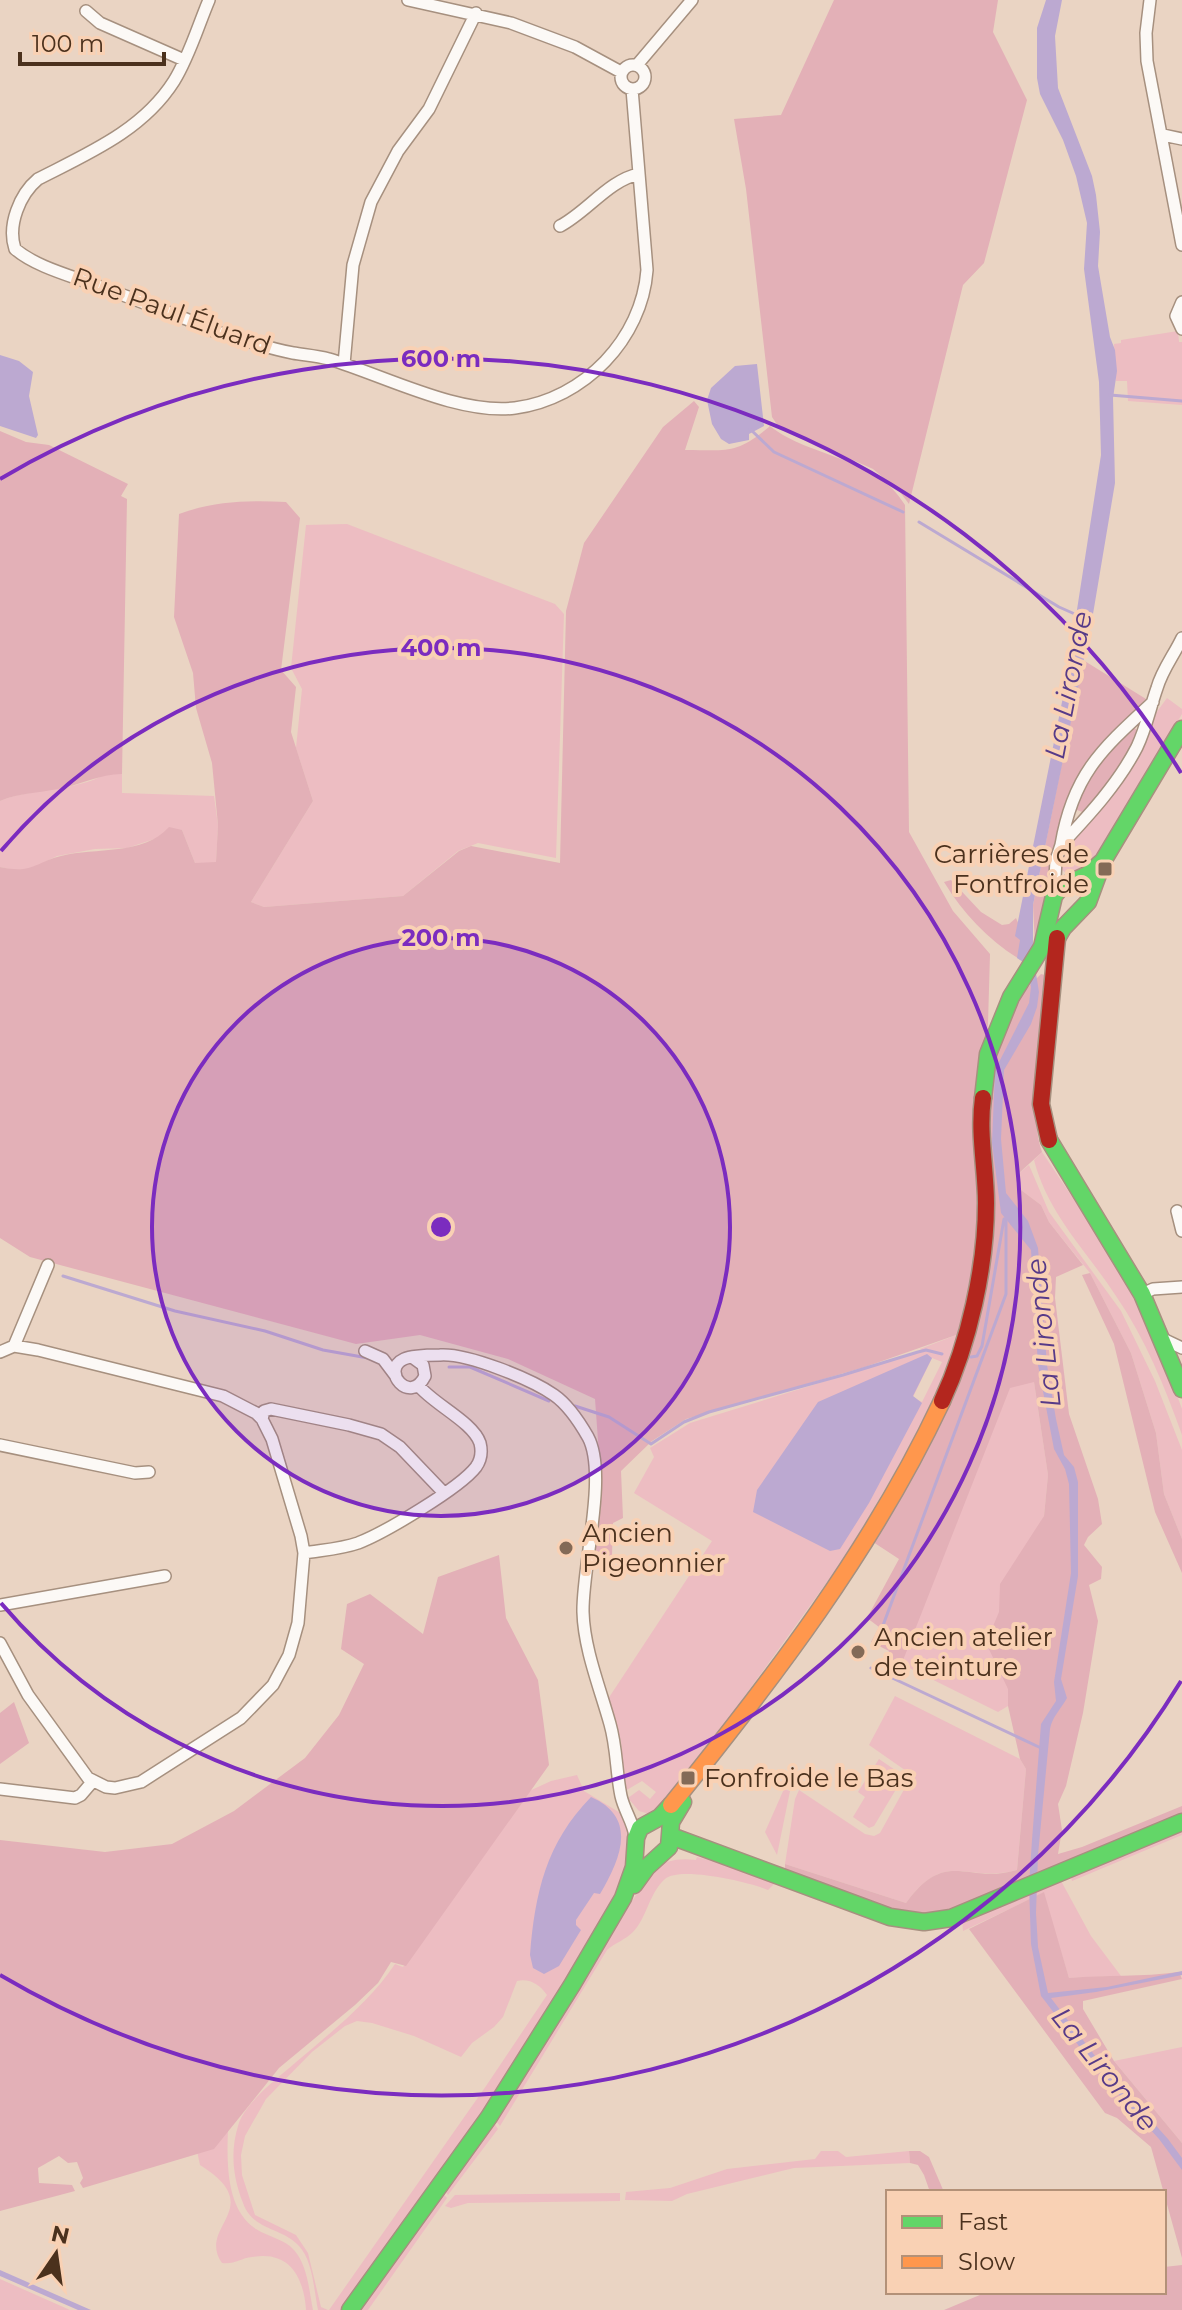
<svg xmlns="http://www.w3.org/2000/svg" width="1182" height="2310" font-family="Montserrat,sans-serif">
<rect width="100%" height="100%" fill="#ead4c3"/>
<path fill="#edbdc2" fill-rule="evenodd" d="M1178,331L1179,342H1182V405L1128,401L1127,381H1116L1114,344L1121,343V340Z
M347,524L555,604L564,614L556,858L478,843L458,851L403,896L264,907L251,902L313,801L296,748L302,689L291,668L306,525Z
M1167,698L1182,709V714L1093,867L1069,875L1062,870L1061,862L1067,845L1144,742L1156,713Z
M106,774H122V793L214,796L218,825L216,863H195L182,830L127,848L95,849L57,856L31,869L14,870L0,867V801C34,787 74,792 106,774Z
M1042,1152L1107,1249L1158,1344L1182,1409V1435C1165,1387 1145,1338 1116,1296C1086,1250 1048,1214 1034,1160Z
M1029,1165L1049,1212L1121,1311L1155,1381L1182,1450V1539L1164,1494L1156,1433L1131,1353L1090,1273L1049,1222L1041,1205L1017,1187L1018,1174Z
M959,1334L925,1420L848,1553L726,1722L657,1810L649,1814L639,1811L628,1798L639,1790L650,1799L656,1792L642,1781L625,1791L621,1742L608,1699L712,1541L634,1493L654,1457L650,1448L690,1423L923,1351L920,1349ZM932,1358L942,1362L922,1402L913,1397Z
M1005,1382H1034L1048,1475L1044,1516L1014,1597L1008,1706L998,1712L889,1658Z
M895,1696L1020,1759L1026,1769L1017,1870C966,1884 946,1848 906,1903L785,1864L795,1799L799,1790L865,1834L874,1836L880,1833L912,1775L869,1745Z
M879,1759L904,1776L874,1826L869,1828L853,1817L865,1797L858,1792Z
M577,1775L584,1791L622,1814L627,1828L628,1868L588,1946L489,2107L342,2310H329L486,2086L547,1995C540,1985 530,1978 517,1981L503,2017L494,2027L472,2043L461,2057L414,2036L372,2023L357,2021L345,2026L312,2052L266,2099L245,2136L241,2155L242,2175L255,2215L296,2235L308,2253L321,2307L328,2310H318C314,2291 313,2261 299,2246C282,2227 253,2231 243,2203C233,2178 230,2152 238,2126C244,2103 278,2078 295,2063C330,2033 369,2003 395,1964L403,1967L525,1793L551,1781Z
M784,1789L790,1791L777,1855L765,1832Z
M1181,1829L1182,1835L1072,1881L1070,1874Z
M697,1857L729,1865L774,1884L768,1890C749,1882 680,1866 665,1879C649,1893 647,1918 633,1932C625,1940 615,1943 607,1950L500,2126L495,2120L651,1871C665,1860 679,1858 696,1860Z
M1060,1879L1091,1936L1121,1976L1069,1978L1043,1893L963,1931L962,1919Z
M1182,2047V2143L1114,2061Z
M494,2123L498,2129L448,2195L445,2191Z
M228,2129C227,2160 225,2209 256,2229C268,2237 285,2239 294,2250C308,2266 309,2291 313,2310H306C304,2278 290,2250 252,2257C241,2258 234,2265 222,2263C196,2226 269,2208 200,2165L197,2151Z
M821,2151H838L846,2157L909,2151L910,2163L794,2168L687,2194L672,2201L625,2200L626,2192L670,2188L727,2169L815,2159Z
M442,2192L447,2198L368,2310H357Z
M620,2193V2201L468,2203L451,2208L445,2206L455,2195Z
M0,2279L70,2310H0Z"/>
<path fill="#e3b0b7" d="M834,0H998L993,32L1027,100L984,263L963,285L909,504L900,492L873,469L787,431L778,426L772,417L746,189L734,119L781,115Z
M694,401L699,407L685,450C727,450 736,455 770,426C811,459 875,455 905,505L909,832L953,911L990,954L988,1024L974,1107L978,1245L959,1334L865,1367L686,1419L652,1441L621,1471L623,1518L613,1523L612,1555L595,1559L600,1468L595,1399L508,1359L420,1335L356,1344L30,1257L0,1238V867C32,874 34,863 61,856C96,847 143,856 169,827L182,830L195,863L216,862L218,825L212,763L196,708L193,673L174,617L179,514C214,501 248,500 286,502L300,518L281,670L296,687L291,732L313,801L251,902L264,907L403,896L459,851L471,846L560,863L566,611L584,543L663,427Z
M0,431L26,442L49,445L128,484L121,496L127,499L122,774C100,774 80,785 58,789C38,793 19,793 0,801Z
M1083,660L1146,699L1099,747L1072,789L1065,815L1054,882L1035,945L1033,905Z
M1133,728L1136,729C1137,754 1100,793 1085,813L1077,810L1075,807C1082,775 1110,749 1133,728Z
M951,880L981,912L1002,925L1009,924L1016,918L1032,955L1026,963C991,943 965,916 944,882Z
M1041,974L1045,975L1046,983C1040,1023 1038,1062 1038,1103C1039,1126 1034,1127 1042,1152L1018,1174L1017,1187L1041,1205L1049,1222L1083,1265L1056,1277L1055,1298L1069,1414L1098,1499L1102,1524L1088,1537L1084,1545L1102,1567L1101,1579L1089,1585L1098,1621L1083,1713L1066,1786L1058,1804L1062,1830L1058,1854L1082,1847L1182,1806V1815L921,1921L785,1878V1864L906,1903C947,1847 966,1885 1017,1870L1026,1769L1020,1759L1008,1706V1689L986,1643L999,1612L1000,1584L1044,1516L1048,1475L1034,1382L1010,1388L900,1668L884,1662L889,1651L871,1642L879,1627L867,1618L899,1559L870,1540L945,1415L969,1348L990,1074L1013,1002Z
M1090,1273L1131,1353L1156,1433L1164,1494L1182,1539V1573L1155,1512L1114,1344L1082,1275Z
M499,1555L506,1618L538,1680L549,1765L406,1966L391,1962L378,1983L355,2005L279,2068L214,2149L83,2188L80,2183L83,2178L77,2162L68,2163L59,2156L38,2168L39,2183L72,2185L75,2191L0,2211V1840L105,1852L172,1844L234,1811L305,1758L339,1715L364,1664L341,1649L347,1604L370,1594L423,1634L438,1577Z
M14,1702L29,1743L0,1764V1713Z
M1044,1892L1069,1978C1106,1975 1142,1977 1179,1972L1182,1979L1083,2001V2009L1114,2061L1182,2143V2258L1151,2147L1117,2118L1105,2113L969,1929Z
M909,2151H920L929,2157L944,2192H930L924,2175L918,2165L910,2163Z
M1182,2265V2310H944L987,2292H1164V2267Z"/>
<path fill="#bca9d1" d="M1046,0H1062L1055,36L1058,88L1092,176L1096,195L1100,232L1098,266L1110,337L1115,350L1117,371L1113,398L1115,483L1092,620L1033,905V955L1039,992L1037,1007L1031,1024L1004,1070L1001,1139L1006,1193L1028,1221L1038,1248L1047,1365L1056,1419L1064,1455L1074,1467L1078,1482V1576L1061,1679L1067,1698C1061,1709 1052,1717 1050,1729L1038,1855L1036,1913L1038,1947L1048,1993L1107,1987L1182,1971V1975L1096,1992L1051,1998L1105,2069L1168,2139L1182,2158V2170L1159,2139L1100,2074L1045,2001L1041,1996L1031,1944L1029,1885L1032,1840L1041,1724L1056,1701L1054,1682L1071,1573L1069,1484L1065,1469L1054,1449L1038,1365L1031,1250L1001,1213L992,1143L995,1070L1029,1003L1031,987L1026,964L1017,958L1020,940L1015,936L1065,687L1101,455L1099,382L1084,269L1087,223L1076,176L1063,140L1040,94L1037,78V28Z
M0,355L19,361L33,372L29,396L38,435L36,438L0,426Z
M757,364L764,426L749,434V440L729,444L721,439L712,424L707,400L711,388L735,366Z
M927,1354L932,1358L913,1396L922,1403L869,1503L840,1549L830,1551L753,1512L757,1490L818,1402Z
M591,1797C639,1818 620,1860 600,1894L594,1893L576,1920V1925L581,1930L559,1966L544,1974L533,1968L530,1955C535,1893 546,1843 591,1797Z
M0,2270L91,2310H78L0,2276Z"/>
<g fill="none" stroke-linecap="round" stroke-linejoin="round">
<path stroke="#bca9d1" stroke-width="3" d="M1110,395L1182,401
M750,429L774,452L903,512
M919,522L1059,607L1077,615
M63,1276L175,1311L265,1331L323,1350L368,1358
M971,1357L977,1356L982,1346L1004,1219
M449,1367H470L549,1401
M575,1406L609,1417L651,1444L684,1422L709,1412L843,1375L918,1352L926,1350L942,1354
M875,1647L1006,1294V1215
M871,1668L1041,1748"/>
<defs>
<path id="street" d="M209,0C198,26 189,57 174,81C143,130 89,153 38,179C20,194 7,225 15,249C36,267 72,276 98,286C126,296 155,307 183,318C193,321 201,327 211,330C238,338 266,348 293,353C305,355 317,356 329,359C385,376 459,415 515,408C584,399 642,339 647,270L632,89
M408,0L511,23L575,47L621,72
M1150,0L1146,33L1147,61L1182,245
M86,11L100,23L184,60
M621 77a12 12 0 1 1 24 0a12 12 0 1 1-24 0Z
M637,65L692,0
M1163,135L1182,139
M560,226C587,212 609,180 639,174
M1182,302L1176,316L1182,329
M344,364L353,265L371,202L398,151L429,109L476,13
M1153,702C1102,749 1073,774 1061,845C1089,815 1118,784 1137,747C1146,728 1150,708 1157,688C1162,670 1174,655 1182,638
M1054,895L1056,860L1061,845
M1177,1211L1182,1231
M1142,1294L1153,1289L1182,1287
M1163,1339L1182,1348
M14,1346L48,1265
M365,1351L383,1359L395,1375
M0,1352L14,1346L38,1350L223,1396L256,1413L262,1419L272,1439L301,1536L304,1553L298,1623L289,1655L273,1685L241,1718L141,1782L115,1788L106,1787L88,1778L28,1695L0,1643
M412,1357L423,1365L425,1376C410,1406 380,1370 404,1359C413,1355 430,1355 440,1355C467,1353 531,1379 554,1395C567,1404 580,1423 588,1437C608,1474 582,1567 583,1612C584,1649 600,1688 610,1724C617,1748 616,1772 621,1796C624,1810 633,1822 635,1836
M262,1419L264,1411L271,1409L349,1425L381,1434L400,1447L444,1493
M0,1445L135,1473L149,1472
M304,1553C322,1550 341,1549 358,1543C384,1533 460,1488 476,1467C481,1460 482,1451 480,1443C473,1422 433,1404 418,1385
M0,1605L165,1576
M0,1789L75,1798L81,1795L93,1781"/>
<path id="fast" d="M1053,945L1063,928L1088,902L1103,861L1182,729
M983,1098L988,1054L1011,997L1042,947L1054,896L1061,887L1087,875L1103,861
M1049,1140L1142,1294L1182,1389
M671,1836L890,1917L924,1922L951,1918L1182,1822
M634,1885L647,1867L669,1847L671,1822L683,1802
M350,2310L489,2117L572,1985L623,1898L634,1867L636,1838L640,1828L660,1817L671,1805"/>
<path id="slow" d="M671,1805C773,1679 873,1548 942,1401"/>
<path id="jam" d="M1049,1140L1041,1104L1057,938
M942,1401C969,1343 986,1267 986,1203C986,1168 978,1133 983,1098"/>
</defs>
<use href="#street" stroke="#a6907f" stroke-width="14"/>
<use href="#fast" stroke="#a6907f" stroke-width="19"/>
<use href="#slow" stroke="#a6907f" stroke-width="19"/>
<use href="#jam" stroke="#a6907f" stroke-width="19"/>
<use href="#street" stroke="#fcf9f6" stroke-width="11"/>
<use href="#fast" stroke="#63d668" stroke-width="16"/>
<use href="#slow" stroke="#ff974d" stroke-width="16"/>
<use href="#jam" stroke="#b3261e" stroke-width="16"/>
</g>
<circle cx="441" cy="1227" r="289" fill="#7b2cbf" fill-opacity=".12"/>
<g fill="none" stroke="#7b2cbf" stroke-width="4">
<circle cx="441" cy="1227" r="289"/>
<path d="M1 851A579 579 0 1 1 1 1603"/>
<path d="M1181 1681A868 868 0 0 1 0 1975M0 479A868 868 0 0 1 1181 773"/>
</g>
<g fill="#836a57" stroke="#f9d1b4" stroke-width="3">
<rect x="1097" y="861" width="16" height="16" rx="4"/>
<circle cx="566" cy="1548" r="8"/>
<circle cx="858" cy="1652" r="8"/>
<rect x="680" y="1770" width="16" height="16" rx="4"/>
</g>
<g text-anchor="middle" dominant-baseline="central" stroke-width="8" stroke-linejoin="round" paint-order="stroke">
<g font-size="26" fill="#4b311d" stroke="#f9d1b4">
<text transform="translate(172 311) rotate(20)">Rue Paul Éluard</text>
</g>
<g font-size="26" fill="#4b311d" stroke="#f9d1b4" text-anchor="start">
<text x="1089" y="854" text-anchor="end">Carrières de<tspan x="1089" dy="30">Fontfroide</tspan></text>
<text x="582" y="1533">Ancien<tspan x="582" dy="30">Pigeonnier</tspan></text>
<text x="874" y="1637">Ancien atelier<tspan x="874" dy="30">de teinture</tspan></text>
<text x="704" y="1778">Fonfroide le Bas</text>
</g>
<g font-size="28" font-style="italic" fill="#573a88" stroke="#f9d1b4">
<text transform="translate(1068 685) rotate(-79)">La Lironde</text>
<text transform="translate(1043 1333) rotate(-96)">La Lironde</text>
<text transform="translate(1105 2069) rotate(51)">La Lironde</text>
</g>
</g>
<circle cx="441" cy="1227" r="12" fill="#7b2cbf" stroke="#f9d1b4" stroke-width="4"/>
<g font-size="24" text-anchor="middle" font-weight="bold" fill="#7b2cbf" stroke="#f9d1b4" stroke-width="8" stroke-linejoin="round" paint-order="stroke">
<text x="441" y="367">600 m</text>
<text x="441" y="656">400 m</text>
<text x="441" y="946">200 m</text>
</g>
<rect x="886" y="2190" width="280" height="104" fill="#f9d1b4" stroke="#b39178" stroke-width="2"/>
<rect x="902" y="2216" width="40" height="12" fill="#63d668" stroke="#b39178" stroke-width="2"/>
<text x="958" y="2230" font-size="24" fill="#4b311d">Fast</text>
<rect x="902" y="2256" width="40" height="12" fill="#ff974d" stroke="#b39178" stroke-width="2"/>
<text x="958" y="2270" font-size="24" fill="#4b311d">Slow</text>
<g transform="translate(56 2254) rotate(13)" stroke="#f9d1b4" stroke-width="6" paint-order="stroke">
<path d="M0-6L14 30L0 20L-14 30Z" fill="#4b311d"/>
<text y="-12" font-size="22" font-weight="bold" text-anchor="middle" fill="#4b311d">N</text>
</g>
<path d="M20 52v12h144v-12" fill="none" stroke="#4b311d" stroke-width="4"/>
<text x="32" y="52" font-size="24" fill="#4b311d" stroke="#f9d1b4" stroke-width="6" paint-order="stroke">100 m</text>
</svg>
